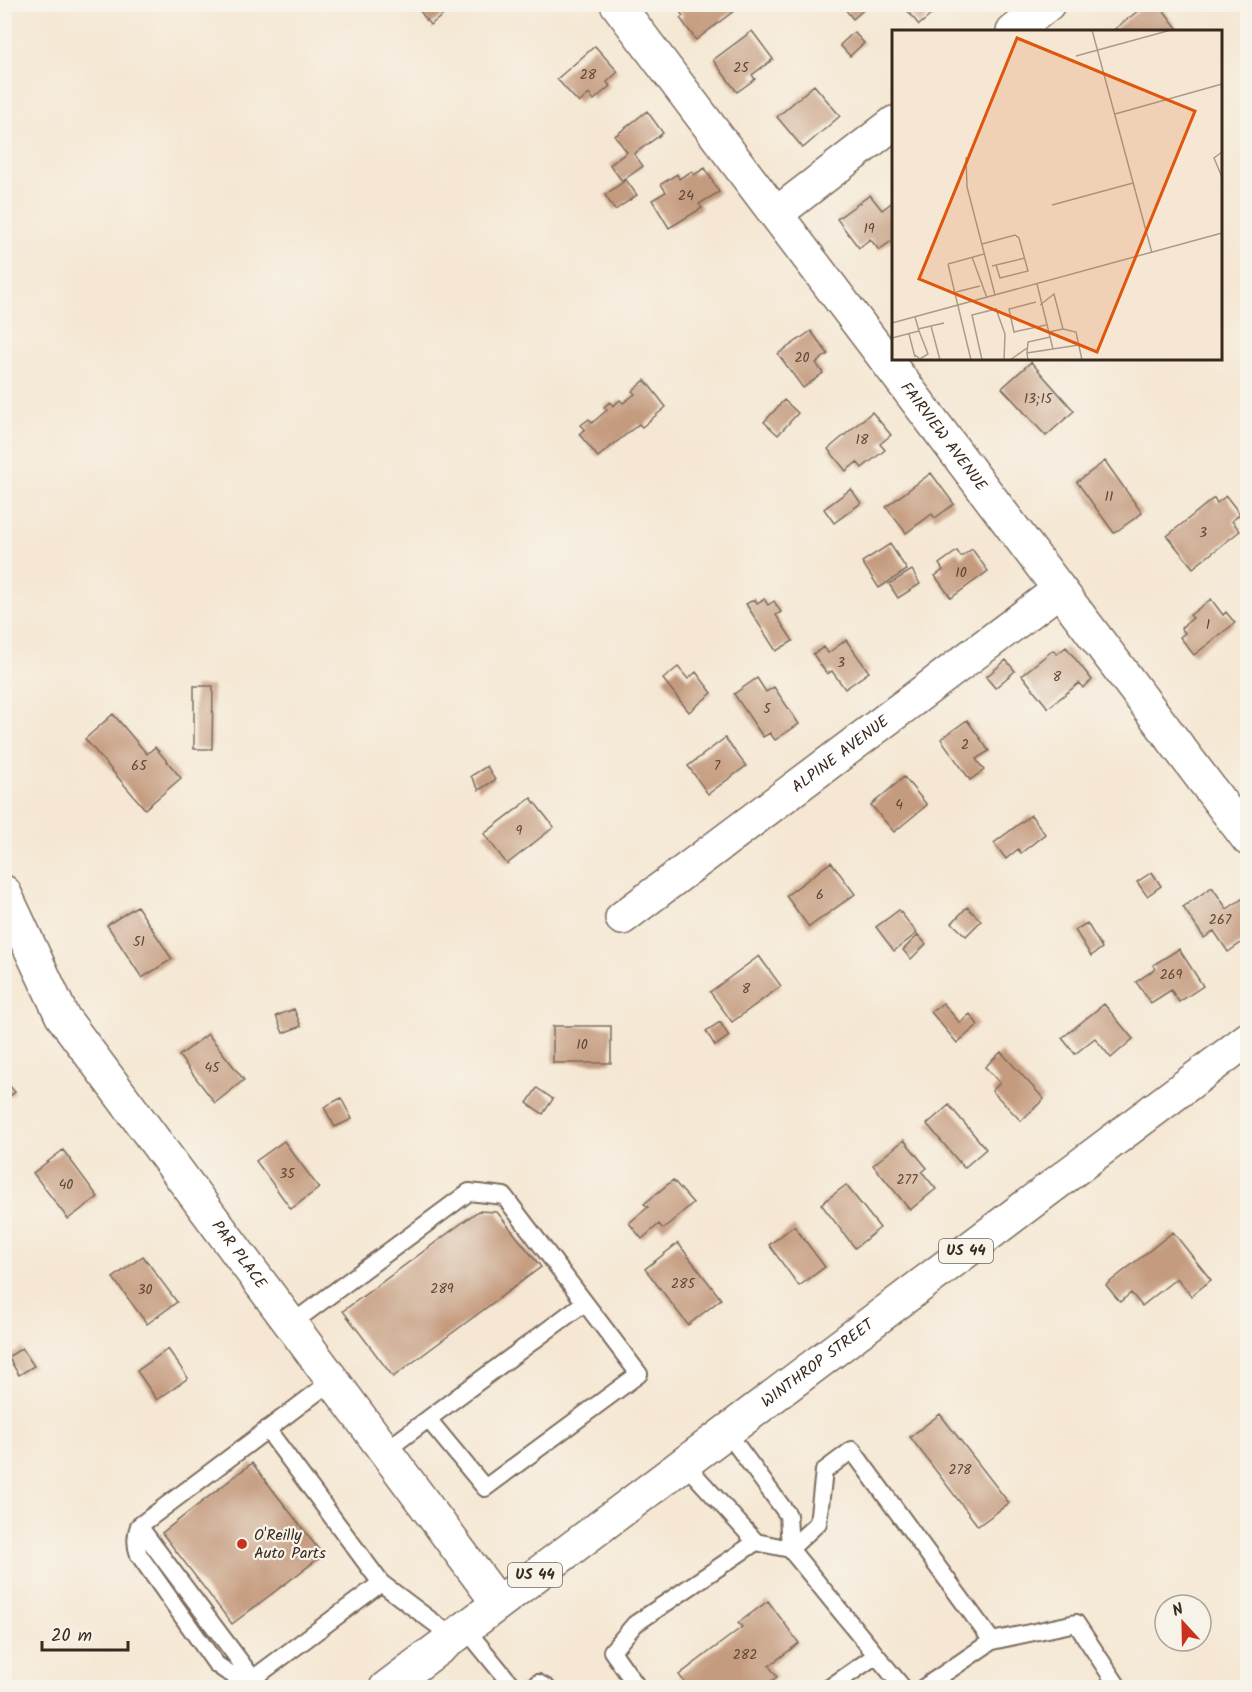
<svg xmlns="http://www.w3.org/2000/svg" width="1252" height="1692" font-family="Kalam,sans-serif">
<rect width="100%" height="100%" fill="#f7f3e8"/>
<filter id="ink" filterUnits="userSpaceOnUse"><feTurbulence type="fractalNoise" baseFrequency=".0167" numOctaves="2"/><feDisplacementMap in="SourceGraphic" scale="12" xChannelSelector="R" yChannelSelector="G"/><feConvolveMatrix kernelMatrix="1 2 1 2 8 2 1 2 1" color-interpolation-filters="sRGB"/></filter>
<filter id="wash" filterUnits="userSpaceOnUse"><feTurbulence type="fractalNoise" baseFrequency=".008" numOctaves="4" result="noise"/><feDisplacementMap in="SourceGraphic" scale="24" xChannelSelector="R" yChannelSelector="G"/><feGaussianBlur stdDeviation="1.35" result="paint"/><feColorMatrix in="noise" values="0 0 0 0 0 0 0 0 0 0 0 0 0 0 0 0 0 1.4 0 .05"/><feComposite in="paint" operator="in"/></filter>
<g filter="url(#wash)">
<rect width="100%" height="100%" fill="#f5e7d3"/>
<g id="blocks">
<path fill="#c59b7f" d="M415,4H458L430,25Z
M675,4H731L735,10L696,40L680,18L683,16Z
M841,4H870L853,19Z
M902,4H944L919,25Z
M1147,4H1159L1180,32H1111Z
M752,31L773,59L752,75L755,79L737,92L713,60Z
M854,32L864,43L850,56L840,45Z
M595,46L618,72L607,82L610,86L594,100L589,94L579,103L557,79Z
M814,85L840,116L803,148L777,117Z
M647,111L663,133L634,154L643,166L622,181L610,165L627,152L615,136Z
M705,168L719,192L699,204L702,208L669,228L652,200L666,192L661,184L677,174L679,179L692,171L694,175Z
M626,180L637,195L615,210L605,195Z
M870,195L882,210L894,201V239L879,250L870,239L859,248L837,219Z
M811,331L828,354L816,363L823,373L803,388L778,354Z
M1031,362L1074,411L1046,436L1002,388Z
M645,380L666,407L642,427L639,424L598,457L579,434L585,429L581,425L589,419L592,423L607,410L604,407L610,402L613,406L620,400L623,403L635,394L632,391Z
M784,400L798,413L778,435L764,422Z
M872,412L891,435L880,444L885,450L862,468L857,462L846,471L828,449Z
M1105,461L1142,513L1114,533L1077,482Z
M931,473L954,504L935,518L932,514L906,533L886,507Z
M851,489L861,503L834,523L824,509Z
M1226,496L1240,514L1232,521L1240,531L1193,568L1167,536L1214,498L1217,503Z
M890,544L907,570L879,588L862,562Z
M972,549L988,571L951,598L935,576L943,570L939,564L957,551L961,557Z
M912,570L920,584L898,598L889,584Z
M755,599L757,603L764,599L768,605L774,601L781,612L776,615L793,641L776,651L746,604Z
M1211,599L1223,615L1226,612L1235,623L1194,655L1180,637L1185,633L1181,628L1193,618L1190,615Z
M846,640L869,672L845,689L832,671L827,674L813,654L824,647L828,653Z
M1066,647L1092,680L1083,688L1079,683L1048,708L1022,675L1053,650L1057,654Z
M1006,660L1015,671L995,688L986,677Z
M678,667L688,679L696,672L712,693L689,712L663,679Z
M757,678L766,692L774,687L799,724L775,740L770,733L763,737L734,694Z
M194,686H213L212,749H194Z
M113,714L147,754L155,747L181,778L145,809L85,739Z
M967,720L989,751L976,759L984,770L970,780L941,739Z
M725,738L746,766L708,794L688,766Z
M487,766L495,780L479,790L471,776Z
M904,777L927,805L894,832L871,805Z
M531,798L554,827L507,864L484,834Z
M1031,815L1045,834L1021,853L1018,849L1006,859L994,843Z
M831,862L855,894L809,927L786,896Z
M1152,872L1161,886L1147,896L1137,882Z
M1212,887L1227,909L1248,895V938L1228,952L1214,931L1204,938L1183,907Z
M137,906L172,959L142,978L107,925Z
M967,907L981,921L966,936L952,923Z
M899,910L917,933L894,951L876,927Z
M1087,923L1102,948L1091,956L1075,930Z
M918,935L926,944L911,959L903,950Z
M1179,949L1203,986L1179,1002L1171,990L1151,1003L1136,982L1155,969L1153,965Z
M759,956L781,986L732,1022L710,992Z
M943,1003L960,1023L970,1014L978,1025L957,1043L931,1012Z
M1104,1004L1133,1039L1111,1058L1095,1038L1075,1054L1062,1038Z
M294,1009L301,1026L283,1033L276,1016Z
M720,1022L729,1036L715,1046L706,1031Z
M553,1026H611V1063H553Z
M208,1034L244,1080L215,1103L179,1056Z
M1001,1052L1044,1099L1021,1121L992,1091L1000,1083L985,1067Z
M4,1079L15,1092L4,1100Z
M537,1088L553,1099L543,1114L527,1103Z
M341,1098L352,1119L335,1127L324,1107Z
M949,1105L986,1149L964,1168L927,1124Z
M904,1140L927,1168L922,1172L936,1189L910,1210L873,1165Z
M284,1141L319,1188L291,1209L256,1161Z
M63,1150L98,1197L68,1219L33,1173Z
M673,1180L693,1203L663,1229L659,1224L642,1239L629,1223L648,1207L644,1204Z
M846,1185L880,1228L855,1248L821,1204Z
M478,1211L497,1212L541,1267L393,1377L343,1311Z
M794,1226L825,1267L799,1286L769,1245Z
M1173,1232L1211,1280L1191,1296L1177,1278L1142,1306L1131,1293L1120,1302L1106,1285Z
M678,1243L721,1299L688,1325L645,1269Z
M143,1256L177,1302L147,1324L113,1278Z
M22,1348L34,1366L19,1375L8,1357Z
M168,1349L188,1378L157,1400L137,1371Z
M940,1414L1009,1503L978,1526L910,1437Z
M252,1463L323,1555L232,1624L162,1533Z
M768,1601L799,1643L769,1666L777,1677L767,1684L769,1688H689L679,1675L742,1627L738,1623Z"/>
</g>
</g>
<g filter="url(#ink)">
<use href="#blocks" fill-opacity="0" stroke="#7c6c5d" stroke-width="1.5"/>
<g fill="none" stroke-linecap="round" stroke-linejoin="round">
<defs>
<path id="lane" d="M291,1324L469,1192L504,1196L639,1374L485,1488L428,1419
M333,1380L139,1526C135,1536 135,1544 139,1555L216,1664C229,1674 238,1679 254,1678L381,1583
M267,1429L381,1583L453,1637
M726,1431L788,1515L790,1549L903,1688
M385,1451L584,1303
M684,1463L756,1542L790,1549
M139,1526L257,1684
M790,1549L818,1523L824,1471L852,1450L992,1641L923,1688
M465,1628L514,1688
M992,1641L1076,1623L1119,1688
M531,1688L538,1683L547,1688
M638,1688L612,1651L635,1624L756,1542
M829,1688L875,1656"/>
<g id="street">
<path id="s1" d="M617,4L1248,839"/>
<path d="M1013,32L1048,4"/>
<path d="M776,214L894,123"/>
<path id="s2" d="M4,892L62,1016L498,1603"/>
<path id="s3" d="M622,918L1059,590"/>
</g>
<g id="highway">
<path id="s4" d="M386,1688L1248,1039"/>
</g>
</defs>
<use href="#lane" stroke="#7c6c5d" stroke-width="20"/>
<use href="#street" stroke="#7c6c5d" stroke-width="36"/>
<use href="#highway" stroke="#7c6c5d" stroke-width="36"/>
<use href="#lane" stroke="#fff" stroke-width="16"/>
<use href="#street" stroke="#fff" stroke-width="33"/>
<use href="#highway" stroke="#fff" stroke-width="33"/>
</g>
</g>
<circle fill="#c8321e" stroke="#f7f3e8" stroke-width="2" cx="242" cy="1544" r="6"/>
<g text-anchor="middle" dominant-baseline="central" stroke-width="4.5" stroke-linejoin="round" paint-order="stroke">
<g font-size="14" fill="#5e4636">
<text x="741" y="68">25</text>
<text x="588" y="75">28</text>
<text x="686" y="196">24</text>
<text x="869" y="229">19</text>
<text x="802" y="358">20</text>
<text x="1038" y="399">13;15</text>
<text x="862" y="440">18</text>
<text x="1109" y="497">11</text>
<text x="1203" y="533">3</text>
<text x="961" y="573">10</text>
<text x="1208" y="625">1</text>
<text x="841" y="663">3</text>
<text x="1057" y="677">8</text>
<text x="767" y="709">5</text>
<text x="965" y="745">2</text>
<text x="139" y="766">65</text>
<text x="717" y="766">7</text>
<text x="899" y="805">4</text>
<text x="519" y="831">9</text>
<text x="820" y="895">6</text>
<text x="1220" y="920">267</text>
<text x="139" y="942">51</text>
<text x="1171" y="975">269</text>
<text x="746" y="989">8</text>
<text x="582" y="1045">10</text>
<text x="212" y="1068">45</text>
<text x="287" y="1174">35</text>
<text x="907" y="1180">277</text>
<text x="66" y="1185">40</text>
<text x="683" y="1284">285</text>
<text x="442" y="1289">289</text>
<text x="145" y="1290">30</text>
<text x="960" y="1470">278</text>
<text x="745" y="1655">282</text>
</g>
<g fill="#f7f3e8" stroke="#73665b" stroke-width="1.5">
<rect x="939" y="1239" width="54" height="24" rx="4.5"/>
<rect x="508" y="1563" width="54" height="24" rx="4.5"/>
</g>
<g font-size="15" font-weight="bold" fill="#3b2a1e">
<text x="966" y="1251">US 44</text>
<text x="535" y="1575">US 44</text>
</g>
<g font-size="16" fill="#3b2a1e" stroke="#f7f3e8">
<text stroke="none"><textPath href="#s1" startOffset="542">FAIRVIEW AVENUE</textPath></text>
<text stroke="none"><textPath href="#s3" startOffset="273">ALPINE AVENUE</textPath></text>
<text stroke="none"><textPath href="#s2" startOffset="434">PAR PLACE</textPath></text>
<text stroke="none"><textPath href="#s4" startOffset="540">WINTHROP STREET</textPath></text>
</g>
<g font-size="16" fill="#3b2a1e" stroke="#f7f3e8" text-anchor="start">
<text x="254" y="1535">O'Reilly<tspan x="254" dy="18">Auto Parts</tspan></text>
</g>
</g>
<g transform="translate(892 30)">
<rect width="330" height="330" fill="#f5e7d3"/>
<path fill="none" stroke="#ab9b8b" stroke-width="1.5" d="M200,0L260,223M184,26L279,0M223,84L330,54M330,122L322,128L330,147M74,127L75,157L103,265M160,175L241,153M90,214L123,205L127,208L136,241L108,248L104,235M80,227L95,268M56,234L66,276M56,234L92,224M100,236L133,228M145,254L161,319M64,262L88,256M144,272L117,279L122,302L154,295M148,275L162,264L171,299L157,302M66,276L79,330M0,293L330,203M39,296L48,330M26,299L52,293M171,299L184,302L190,330M17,304L23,327M0,308L27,301L23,287M135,323L136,312L158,307M23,325L28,329L36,324L27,301M90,330L80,285L104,279L113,304L112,330M118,330L135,318M136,330L135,323L187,315"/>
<path fill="#df570d" fill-opacity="0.15" stroke="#df570d" stroke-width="3" d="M125,8L303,81L205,322L27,249Z"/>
<rect width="330" height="330" fill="none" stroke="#3b2a1e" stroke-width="3"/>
</g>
<rect width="1252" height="1692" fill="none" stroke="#f7f3e8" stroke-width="24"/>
<g transform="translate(1183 1623) rotate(338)"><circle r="28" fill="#f7f3e8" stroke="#aca397" stroke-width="1.5"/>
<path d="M0-4.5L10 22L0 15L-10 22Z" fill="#c8321e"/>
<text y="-9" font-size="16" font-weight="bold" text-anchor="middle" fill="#3b2a1e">N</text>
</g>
<path d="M42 1641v9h86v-9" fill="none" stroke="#3b2a1e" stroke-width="3"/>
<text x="51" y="1641" font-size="18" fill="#3b2a1e" stroke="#f7f3e8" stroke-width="4.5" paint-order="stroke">20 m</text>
</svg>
